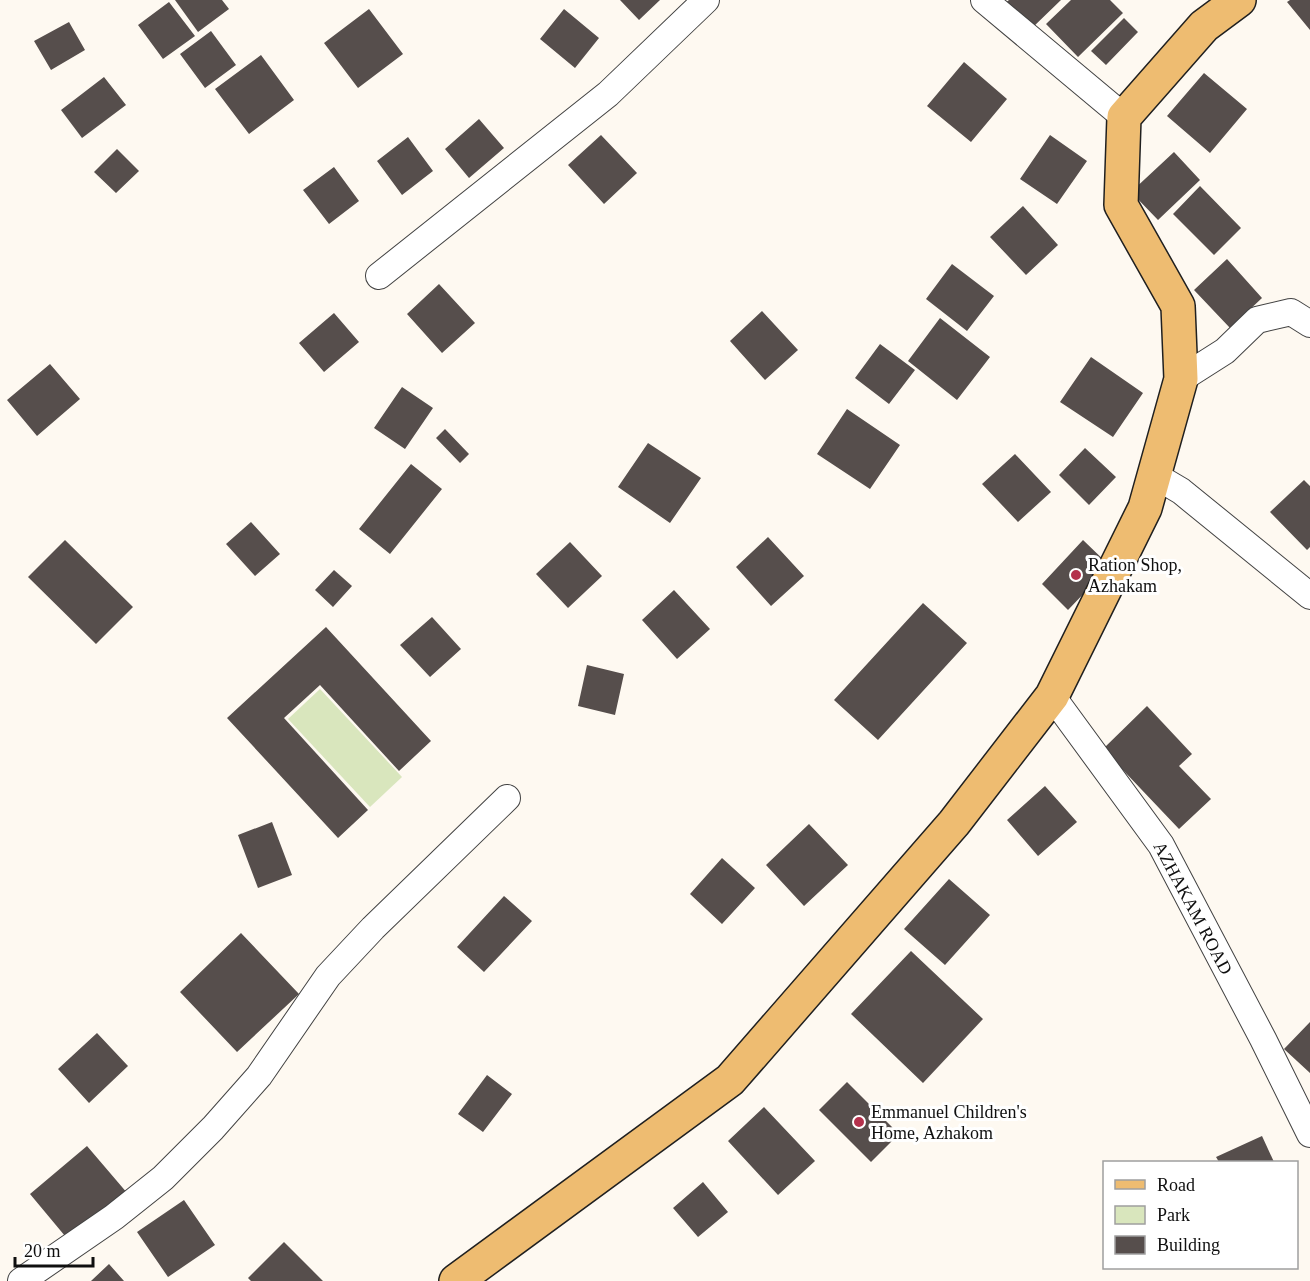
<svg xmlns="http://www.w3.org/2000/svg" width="1310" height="1281" font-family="'Times New Roman',serif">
<rect width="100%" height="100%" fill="#fef9f1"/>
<path fill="#d9e6bd" d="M320,689L402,777L370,807L288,719Z"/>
<path fill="#564e4c" d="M175,0H222L229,9L198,32Z
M620,0H660L639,20Z
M1009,0H1061L1031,29L1005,3Z
M1071,0H1110L1123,13L1078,57L1046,24Z
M1290,0H1310V30L1287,2Z
M169,2L195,36L163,59L138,25Z
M369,9L403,54L358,88L324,43Z
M564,9L599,38L575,68L540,39Z
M1124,18L1138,32L1106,65L1091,51Z
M69,22L85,50L51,70L34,41Z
M211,31L236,65L205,88L180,54Z
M261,55L294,100L249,134L215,89Z
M964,62L1007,99L971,142L927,106Z
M1204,73L1247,109L1210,153L1167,116Z
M104,77L126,105L82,138L61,110Z
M479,119L504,148L469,178L445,149Z
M601,135L637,173L604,204L568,165Z
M1050,135L1087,161L1057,204L1020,179Z
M408,137L433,171L402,195L377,161Z
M117,149L139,171L116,193L94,172Z
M1174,152L1200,180L1158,220L1131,192Z
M334,167L359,201L329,224L303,190Z
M1200,186L1241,228L1214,255L1173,214Z
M1023,206L1058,245L1026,275L990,237Z
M1227,259L1262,298L1230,328L1194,290Z
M952,264L994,296L967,331L926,299Z
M439,284L475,323L442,353L407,314Z
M762,311L798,350L765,380L730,341Z
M334,313L359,342L324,372L299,343Z
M940,318L990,357L957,400L908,361Z
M880,344L915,370L889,404L855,378Z
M1091,357L1143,393L1113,437L1060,402Z
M50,364L80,399L37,436L7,400Z
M402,387L433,408L405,449L374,428Z
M847,409L900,445L870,489L817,454Z
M445,429L469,454L460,463L436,438Z
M648,443L701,478L670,523L618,487Z
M1085,448L1116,477L1089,505L1059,475Z
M1015,454L1051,492L1018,522L982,484Z
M411,464L442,489L390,554L359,529Z
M1304,480L1310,486V547L1307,550L1270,512Z
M251,522L280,554L255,576L226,544Z
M768,537L804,576L771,606L736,567Z
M65,540L133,607L96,644L28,577Z
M1083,540L1110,566L1068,610L1042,584Z
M570,542L602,576L568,608L536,574Z
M334,570L352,586L333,607L315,590Z
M674,590L710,629L677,659L642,620Z
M923,603L967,643L878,740L834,700Z
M432,617L461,649L430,677L400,645Z
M326,627L431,741L399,771L320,685L284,718L368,810L338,838L227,718Z
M587,665L624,674L615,715L578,706Z
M1147,706L1192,754L1179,766L1211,799L1179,829L1103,749Z
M1045,786L1077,822L1038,856L1007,820Z
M272,822L292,875L258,888L238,835Z
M809,824L848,865L804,906L766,865Z
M722,858L755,888L722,924L690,894Z
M949,879L990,915L945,965L904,929Z
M504,896L532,921L484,972L457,947Z
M241,933L299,994L237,1052L180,992Z
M911,951L983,1019L923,1083L851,1014Z
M1310,1022V1073L1284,1049Z
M97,1033L128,1066L89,1103L58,1069Z
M487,1075L512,1094L483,1132L458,1114Z
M847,1082L899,1134L871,1162L819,1110Z
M764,1107L815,1161L778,1195L728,1141Z
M1262,1136L1274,1162H1219L1216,1157Z
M87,1146L128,1194L70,1242L30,1194Z
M703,1182L728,1212L698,1237L673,1208Z
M184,1200L215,1245L168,1277L137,1232Z
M284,1242L323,1281H251L248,1278Z
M109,1264L124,1281H91Z"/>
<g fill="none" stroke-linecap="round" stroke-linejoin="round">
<defs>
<path id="minor" d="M984,0L1124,117
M379,276L608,94L706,0
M1181,379L1225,351L1257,320L1291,312L1310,324
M1154,475L1181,491L1310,596
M1052,696L1161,845L1263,1039L1310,1134
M21,1281L114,1217L163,1178L213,1128L259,1076L328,976L373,928L507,798"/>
<path id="major" d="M456,1281L730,1080L954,823L1052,696L1145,508L1181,379L1178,306L1121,205L1124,117L1204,26L1239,0"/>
</defs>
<use href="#minor" stroke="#424242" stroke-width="28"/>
<use href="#major" stroke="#202020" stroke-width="36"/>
<use href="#minor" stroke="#fff" stroke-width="26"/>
<use href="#major" stroke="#eebc71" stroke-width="33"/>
</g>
<g fill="#b4314c" stroke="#fff" stroke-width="2">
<circle cx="1076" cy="575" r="6"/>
<circle cx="859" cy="1122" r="6"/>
</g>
<g text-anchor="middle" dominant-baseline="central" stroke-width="6" stroke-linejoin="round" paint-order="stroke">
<g font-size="18" fill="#0f0f0f" stroke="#fff" text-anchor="start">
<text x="1088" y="565">Ration Shop,<tspan x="1088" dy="21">Azhakam</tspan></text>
<text x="871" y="1112">Emmanuel Children's<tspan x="871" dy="21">Home, Azhakom</tspan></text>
</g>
<g font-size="18" fill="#0f0f0f" stroke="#fff">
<text transform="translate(1193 908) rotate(62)">AZHAKAM ROAD</text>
</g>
</g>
<rect x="1103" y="1161" width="195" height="108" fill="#ffffff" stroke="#9f9f9f" stroke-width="1.5"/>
<rect x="1115" y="1180" width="30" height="9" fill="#eebc71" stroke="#9f9f9f" stroke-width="1.5"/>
<text x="1157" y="1191" font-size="18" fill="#0f0f0f">Road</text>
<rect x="1115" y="1206" width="30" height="18" fill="#d9e6bd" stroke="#9f9f9f" stroke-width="1.5"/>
<text x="1157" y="1221" font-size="18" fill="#0f0f0f">Park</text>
<rect x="1115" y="1236" width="30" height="18" fill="#564e4c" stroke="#9f9f9f" stroke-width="1.5"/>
<text x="1157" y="1251" font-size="18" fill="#0f0f0f">Building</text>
<path d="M15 1257v9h78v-9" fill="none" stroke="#0f0f0f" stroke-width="3"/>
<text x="24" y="1257" font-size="18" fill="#0f0f0f" stroke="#ffffff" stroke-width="4.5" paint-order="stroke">20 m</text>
</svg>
